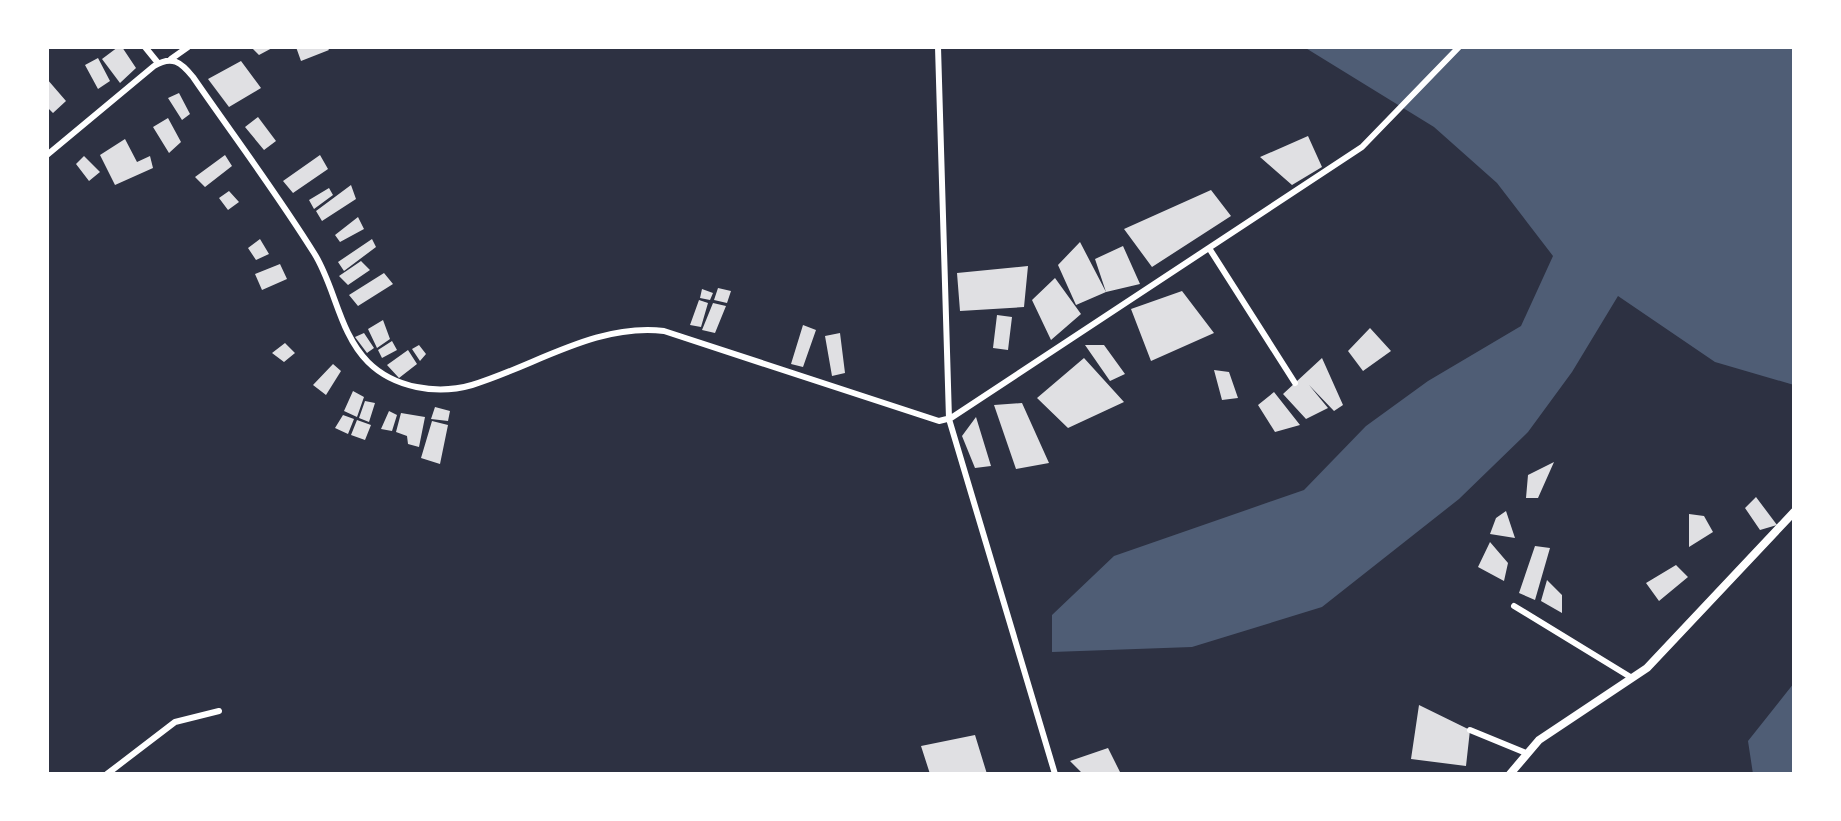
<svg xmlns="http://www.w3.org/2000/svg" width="1841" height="821" font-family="'PT Sans',sans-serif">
<rect width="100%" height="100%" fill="#2d3142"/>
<path fill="#4f5d75" d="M1304,47H1794V385L1715,362L1618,296L1572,372L1528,432L1459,499L1322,607L1192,647L1052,652V615L1114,556L1304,490L1366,426L1428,381L1521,326L1553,256L1497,183L1434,127Z
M1794,683V774H1753L1748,741Z"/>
<path fill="#e0e0e3" d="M118,47H122L136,68L120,83L102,59Z
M251,47H274L259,55Z
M296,47H327L329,50L301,61Z
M98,58L110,81L98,89L85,65Z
M241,61L261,88L229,107L208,79Z
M47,79L66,101L53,113L47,107Z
M179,93L190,114L182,120L168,98Z
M258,117L276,141L264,150L245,127Z
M168,118L181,142L169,153L153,127Z
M1308,136L1322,167L1292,185L1260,157Z
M125,139L137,162L150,156L153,168L115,185L100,155Z
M225,155L232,166L205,187L195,177Z
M320,155L328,169L293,193L283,181Z
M84,156L100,172L89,181L76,164Z
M351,185L356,199L322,221L316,211Z
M329,188L333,195L314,209L309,200Z
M1211,190L1231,216L1152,267L1124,229Z
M229,191L239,202L228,210L219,198Z
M358,217L364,229L340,242L335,235Z
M260,239L269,254L256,260L248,248Z
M372,239L376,247L344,271L338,262Z
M1080,242L1106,292L1076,305L1058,265Z
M1123,246L1140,284L1106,292L1095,259Z
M361,261L370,270L348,285L339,276Z
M280,264L287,279L262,290L255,274Z
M1028,266L1024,307L960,311L957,273Z
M384,273L393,284L358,306L349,295Z
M1055,278L1081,314L1051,340L1032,300Z
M718,288L731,291L727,303L714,300Z
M702,289L713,293L710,300L700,298Z
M1182,291L1214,333L1151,361L1131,309Z
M699,300L708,303L701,327L690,325Z
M713,303L726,306L715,333L702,330Z
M997,315L1012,317L1008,350L993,348Z
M383,320L390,339L377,348L368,329Z
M803,325L816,330L803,367L791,364Z
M1370,328L1391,351L1363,371L1348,351Z
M364,333L374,348L367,353L355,337Z
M840,333L845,373L832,376L825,336Z
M392,341L397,350L382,358L378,350Z
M285,343L295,353L284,362L272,353Z
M419,345L426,354L420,361L412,349Z
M1085,345H1104L1125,374L1110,381Z
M408,350L417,364L399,378L387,365Z
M1084,358L1124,402L1068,428L1037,398Z
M1322,358L1343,405L1334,411L1309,385L1328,408L1306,419L1283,394Z
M333,364L341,371L326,395L313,385Z
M1214,370L1229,372L1238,398L1222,400Z
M353,391L364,397L357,417L344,411Z
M1274,392L1300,425L1275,432L1258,405Z
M365,401L375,403L369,422L359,418Z
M1022,403L1049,463L1016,469L994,405Z
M435,407L450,411L448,421L431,419Z
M389,411L397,415L392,431L381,429Z
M401,413L425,417L419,447L408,444L407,436L396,432Z
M343,415L354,419L348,434L335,428Z
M976,417L991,466L975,468L962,436Z
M357,420L371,425L365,440L351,435Z
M432,421L448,425L440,464L421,458Z
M1554,462L1538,498H1526L1528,475Z
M1756,497L1777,525L1760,530L1745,508Z
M1506,511L1515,538L1490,534L1496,518Z
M1689,514L1704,516L1713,532L1689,547Z
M1490,542L1508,563L1504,581L1478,567Z
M1535,546L1550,548L1535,600L1519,593Z
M1676,565L1688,577L1659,601L1646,583Z
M1547,580L1562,595V613L1541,601Z
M1419,705L1470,730L1466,766L1411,759Z
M975,735L987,774H930L921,746Z
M1108,748L1121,774H1083L1070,761Z"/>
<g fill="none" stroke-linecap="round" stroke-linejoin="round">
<path stroke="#fff" stroke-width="6" d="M145,47L158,63
M938,47L949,419L1055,774
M171,59L188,47
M47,155L154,66C172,55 181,62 193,77C233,135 276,192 314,253C335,286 339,333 368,362C394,388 437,395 472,385C535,366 596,323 664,331L939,421L951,418L1362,147L1459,47
M1209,248L1295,383
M1514,606L1632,678
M1470,730L1526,753
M107,774L175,722L219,711"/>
<path stroke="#fff" stroke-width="8" d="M1510,774L1539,740L1647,668L1794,512"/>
</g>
<rect width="1841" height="821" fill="none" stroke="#ffffff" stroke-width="98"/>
</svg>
